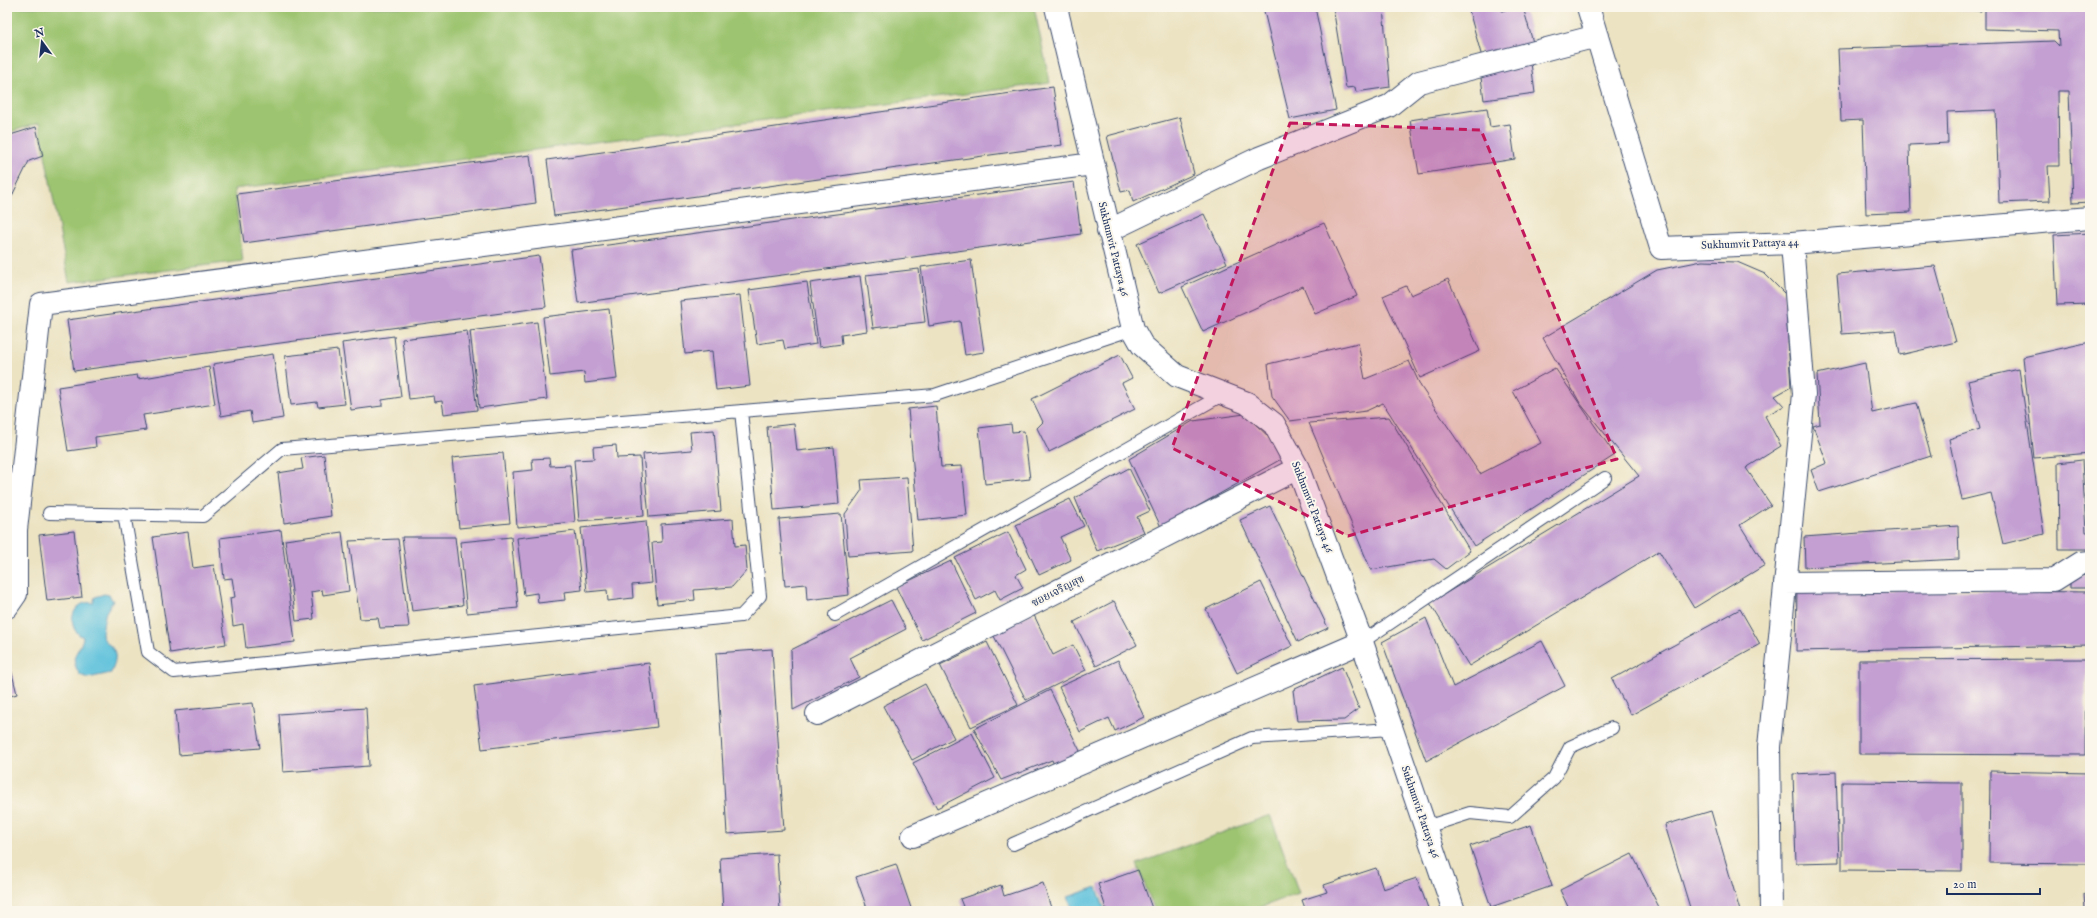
<svg xmlns="http://www.w3.org/2000/svg" width="2097" height="918" font-family="'IM FELL English','Noto Serif Thai',serif">
<rect width="100%" height="100%" fill="#fbf7ec"/>
<filter id="ink" filterUnits="userSpaceOnUse"><feTurbulence type="fractalNoise" baseFrequency=".025" numOctaves="2"/><feDisplacementMap in="SourceGraphic" scale="8" xChannelSelector="R" yChannelSelector="G"/><feConvolveMatrix kernelMatrix="1 2 1 2 8 2 1 2 1" color-interpolation-filters="sRGB"/></filter>
<filter id="wash" filterUnits="userSpaceOnUse"><feTurbulence type="fractalNoise" baseFrequency=".012" numOctaves="4" result="noise"/><feDisplacementMap in="SourceGraphic" scale="16" xChannelSelector="R" yChannelSelector="G"/><feGaussianBlur stdDeviation="0.9" result="paint"/><feColorMatrix in="noise" values="0 0 0 0 0 0 0 0 0 0 0 0 0 0 0 0 0 1.4 0 .05"/><feComposite in="paint" operator="in"/></filter>
<g filter="url(#wash)">
<rect width="100%" height="100%" fill="#ece3c2"/>
<path fill="#9dc46f" stroke="#5c7a66" d="M7,7H1034L1050,83L234,189L243,261L69,282L39,123L7,133Z
M1270,815L1299,893L1251,911H1155L1137,864Z"/>
<path fill="#5dc1db" stroke="#3c789c" d="M104,594L109,595L113,601C111,605 108,608 106,612C105,614 102,631 102,634C103,646 124,645 111,673L88,678L80,675C67,654 80,654 83,637C65,629 71,599 93,603L95,597Z
M1097,887L1105,911H1073L1068,897Z"/>
<g id="blocks">
<path fill="#c39fd2" d="M1263,7H1315L1336,110L1290,119Z
M1333,7H1383L1390,87L1356,92L1355,87L1346,88Z
M1468,7H1501L1502,11L1514,7H1523L1534,46L1483,61Z
M1914,7H1982L1981,11Z
M1985,7H2090V202L2073,203L2069,91H2058L2059,166H2048L2050,201L1999,203L1996,110L1947,112L1948,143L1909,145L1911,212L1866,214L1863,120L1841,121L1838,49L2054,41L2059,46L2058,31L1985,29Z
M1531,63L1535,93L1484,100L1480,70Z
M1053,87L1062,145L554,216L547,160Z
M1487,108L1490,127L1510,124L1515,159L1419,174L1410,120Z
M1180,117L1194,174L1133,202L1130,190L1121,192L1107,136Z
M36,127L43,156L29,161L7,206V136Z
M530,155L536,203L244,243L237,194Z
M1074,182L1081,234L578,303L571,250Z
M1204,214L1227,263L1159,293L1137,244Z
M1324,223L1357,296L1315,314L1303,286L1203,332L1182,287Z
M2090,233V304L2057,305L2054,235Z
M539,256L546,307L74,371L67,320Z
M971,260L984,352L965,355L960,321L929,326L921,267Z
M1702,261L1737,262L1765,274L1785,294L1791,387L1775,396L1784,406L1765,416L1781,446L1746,468L1771,505L1740,525L1765,565L1694,608L1659,551L1469,666L1430,603L1639,476L1580,403L1543,338L1657,270Z
M1935,266L1956,342L1900,355L1896,330L1842,334L1837,274Z
M919,269L925,322L873,328L866,275Z
M860,276L867,331L841,335L842,344L819,347L810,283Z
M1448,279L1480,351L1420,378L1383,296L1406,286L1411,295Z
M807,282L816,344L785,349L783,340L757,344L749,290Z
M740,295L750,386L716,390L712,351L685,354L680,301Z
M609,309L617,379L585,383L584,372L550,376L543,317Z
M537,322L547,399L479,408L470,331Z
M467,331L477,410L444,414L442,401L435,402L434,396L409,399L402,339Z
M394,336L401,397L382,400V406L351,410L342,343Z
M2090,342V453L2034,458L2023,357Z
M1358,343L1365,379L1409,361L1421,387L1480,474L1541,443L1513,391L1555,368L1615,455L1474,546L1383,403L1366,411L1290,421L1272,396L1268,364Z
M338,350L345,404L318,407L317,402L291,405L285,356Z
M273,354L283,418L252,423L250,411L221,416L213,364Z
M1120,355L1132,378L1122,383L1135,409L1049,452L1037,428L1043,422L1032,399Z
M1865,363L1872,413L1916,403L1931,456L1819,492L1811,470L1827,463L1813,426L1820,424L1817,374Z
M209,367L215,404L143,415L146,430L95,437L96,447L68,451L58,387L137,375L138,379Z
M2019,369L2044,534L2003,544L1991,493L1962,500L1949,439L1980,429L1968,381Z
M936,406L941,467L962,466L967,515L918,520L908,409Z
M1245,414L1276,444L1283,458L1161,527L1129,459L1193,421Z
M1389,417L1470,551L1446,569L1434,559L1371,570L1309,423Z
M794,424L797,451L834,447L839,504L774,510L767,427Z
M1011,424L1012,432L1024,431L1030,479L985,484L979,428Z
M714,430L721,511L649,517L643,454L692,450L690,432Z
M616,445L617,458L640,457L644,516L579,521L574,460L594,459L593,447Z
M503,453L510,523L459,528L452,458Z
M324,455L331,516L284,523L278,473L303,469L301,458Z
M549,458L550,466L570,465L575,522L517,527L513,472L533,470L532,459Z
M2082,460L2086,532H2090V549H2059L2058,463Z
M1129,468L1150,511L1137,517L1144,532L1097,551L1075,498Z
M907,477L913,551L848,556L845,514L862,490L861,480Z
M1070,499L1084,526L1060,537L1071,560L1039,575L1016,525Z
M1270,506L1328,628L1298,642L1240,520Z
M841,514L849,595L807,600L806,584L785,586L779,519Z
M733,519L735,546L745,545L747,570L732,587L694,590L695,600L657,604L652,543L662,542L661,524Z
M646,521L652,583L632,585L633,598L608,601L607,590L587,592L581,528Z
M1958,526L1959,559L1805,567L1804,537Z
M281,530L295,642L246,648L243,624L233,626L230,598L235,597L232,578L224,579L220,538Z
M74,531L82,597L47,601L39,535Z
M575,531L582,590L564,592L565,600L538,603L537,593L524,595L517,538Z
M188,532L193,568L214,565L226,644L170,653L153,537Z
M342,532L349,591L323,595L322,590L311,592L314,619L296,621L285,540Z
M1008,532L1026,569L1016,575L1023,588L1000,600L995,590L976,600L955,558Z
M402,537H455L463,605L412,611Z
M511,537L518,608L467,613L460,542Z
M398,539L409,627L380,628L378,618L360,619L349,541Z
M951,561L976,613L922,640L896,587Z
M2090,575V588H2070V576Z
M1261,582L1292,646L1237,673L1206,609Z
M1797,589L2090,592V645L1796,651Z
M891,600L906,629L850,658L859,677L793,710L791,650Z
M1114,601L1137,645L1096,666L1074,622Z
M1740,609L1760,644L1631,715L1612,679Z
M1033,613L1053,655L1073,645L1086,670L1026,700L992,632Z
M1426,618L1453,687L1542,641L1565,686L1426,761L1382,642Z
M987,642L1018,705L971,727L940,665Z
M772,649L784,830L727,834L716,653Z
M2086,659L2085,755L1859,754V660Z
M1118,660L1144,717L1115,731L1109,718L1080,732L1059,687Z
M9,661L17,694L7,697V662Z
M649,663L657,727L482,749L474,686Z
M1342,667L1359,709L1344,720L1297,721L1293,690Z
M925,684L954,738L912,760L883,706Z
M1050,690L1082,755L1055,767L1052,760L1001,780L974,729Z
M253,703L260,748L179,755L175,711Z
M366,708L369,766L283,772L279,714Z
M972,733L995,778L937,808L913,763Z
M1990,771L2090,773V864L1989,863Z
M1836,772L1839,862L1796,863L1793,774Z
M1842,782L1962,783V871L1842,870Z
M1711,811L1740,911H1691L1665,825Z
M1531,825L1552,886L1491,907L1470,846Z
M777,854L780,911H723L720,858Z
M1632,854L1661,911H1570L1560,890Z
M896,864L912,911H868L856,877Z
M1376,868L1383,889L1417,878L1429,911H1306L1302,900L1327,892L1324,885Z
M1138,870L1153,911H1107L1098,884Z
M1043,883L1052,911H959L964,909L960,899L1001,885L1004,896Z
M2084,894H2090V911H2085Z"/>
</g>
</g>
<g filter="url(#ink)">
<use href="#blocks" fill-opacity="0" stroke="#3a4a6d" stroke-width="1"/>
<g fill="none" stroke-linecap="round" stroke-linejoin="round">
<defs>
<path id="lane" d="M49,513L203,516L282,449L935,395L1133,329
M124,514L148,652L174,672L741,616L760,596L741,411
M835,615L1222,395
M1362,642L1605,478
M1426,827L1470,813L1510,817L1554,778L1570,747L1612,728
M1013,844L1252,738L1391,729"/>
<path id="street" d="M1056,7L1133,329L1142,345L1177,376L1247,403L1274,424L1298,468L1362,642L1454,911
M1588,7L1661,248L1792,243L2090,218
M1108,231L1259,158L1389,106L1419,82L1597,36
M1785,583L2054,580L2081,563L2090,562
M7,607L16,594V530L41,304L1093,164
M817,714L1298,468
M913,836L1362,642
M1771,911L1769,747L1804,394L1792,243"/>
</defs>
<use href="#lane" stroke="#3a4a6d" stroke-width="14"/>
<use href="#street" stroke="#3a4a6d" stroke-width="24"/>
<use href="#lane" stroke="#fff" stroke-width="12"/>
<use href="#street" stroke="#fff" stroke-width="22"/>
</g>
</g>
<path fill="#c2185b" fill-opacity="0.2" stroke="#c2185b" stroke-width="3" stroke-dasharray="8 5" stroke-linejoin="round" d="M1290,123L1481,130L1617,459L1348,536L1172,448Z"/>
<g text-anchor="middle" dominant-baseline="central" stroke-width="4" stroke-linejoin="round" paint-order="stroke">
<g font-size="11" fill="#1b2f5e" stroke="#fbf7ec">
<text transform="translate(1750 244) rotate(-2)">Sukhumvit Pattaya 44</text>
<text transform="translate(1113 249) rotate(76)">Sukhumvit Pattaya 46</text>
<text transform="translate(1312 507) rotate(69)">Sukhumvit Pattaya 46</text>
<text transform="translate(1058 591) rotate(-27)">ซอยเจริญสุข</text>
<text transform="translate(1420 812) rotate(71)">Sukhumvit Pattaya 46</text>
</g>
</g>
<rect width="2097" height="918" fill="none" stroke="#fbf7ec" stroke-width="24"/>
<g transform="translate(42 42) rotate(345)" stroke="#fbf7ec" stroke-width="3" paint-order="stroke">
<path d="M0-3L7 15L0 10L-7 15Z" fill="#1b2f5e"/>
<text y="-6" font-size="11" font-weight="bold" text-anchor="middle" fill="#1b2f5e">N</text>
</g>
<path d="M1947 888v6h93v-6" fill="none" stroke="#1b2f5e" stroke-width="2"/>
<text x="1953" y="888" font-size="12" fill="#1b2f5e" stroke="#fbf7ec" stroke-width="3" paint-order="stroke">20 m</text>
</svg>
